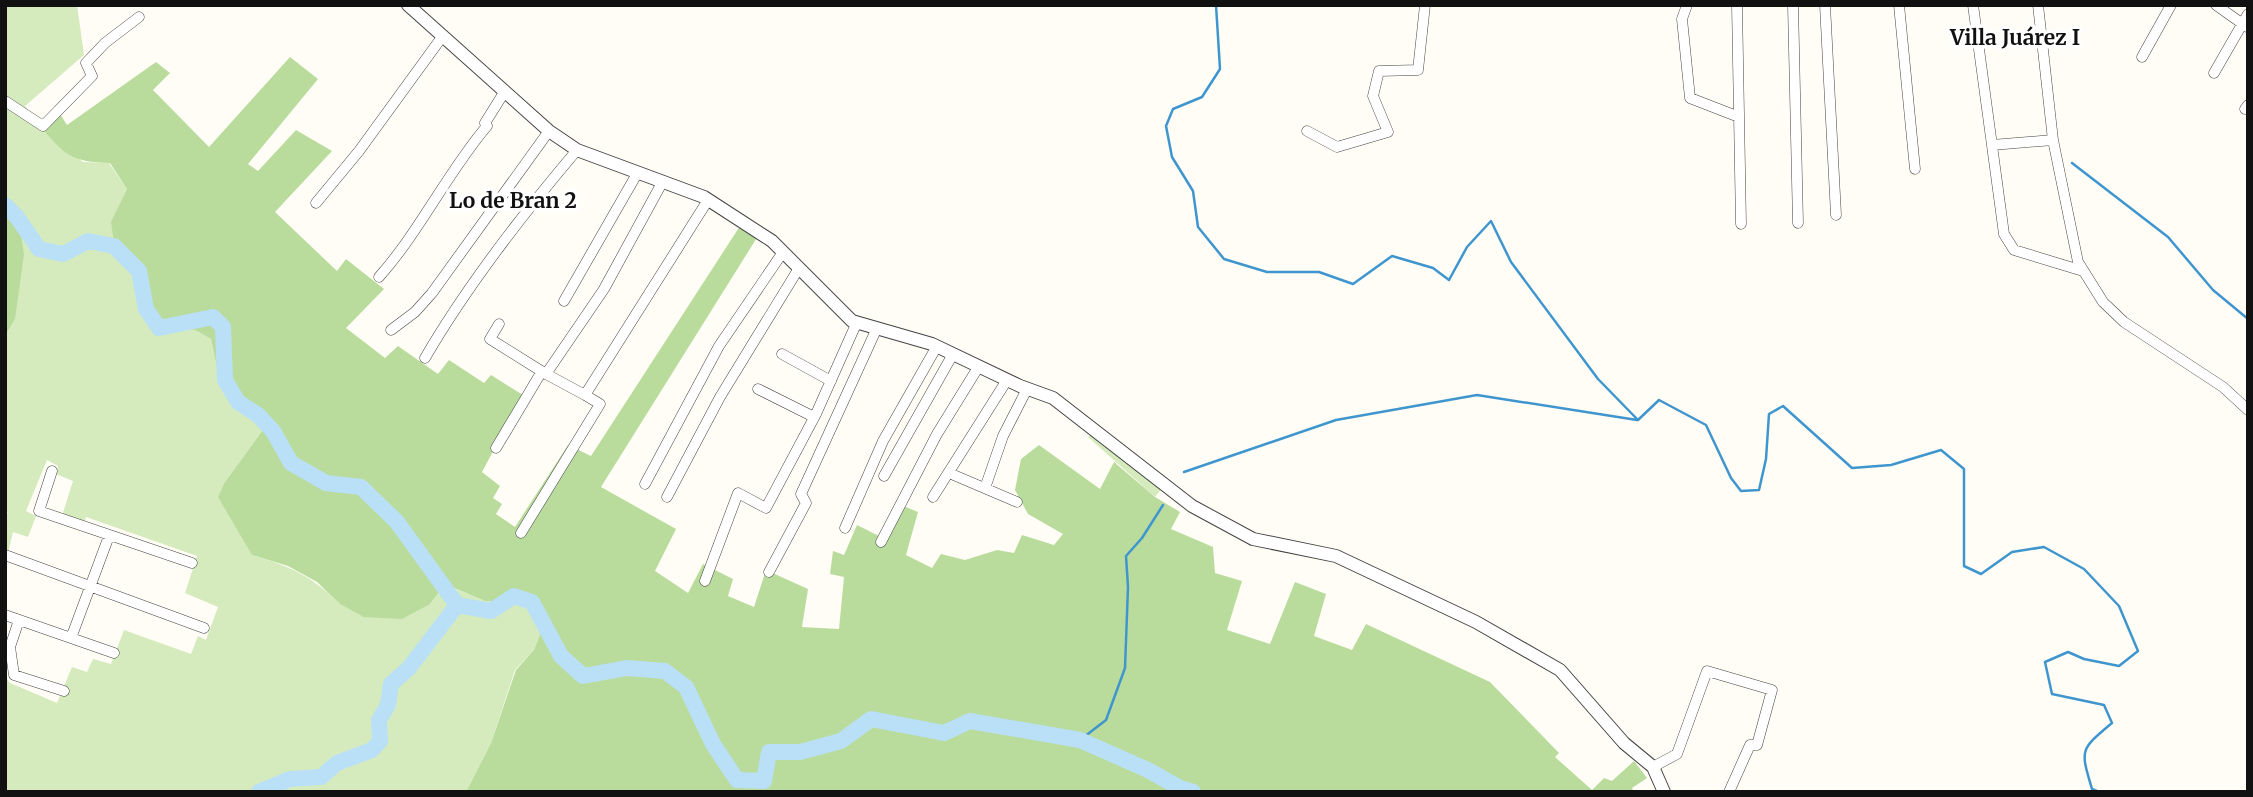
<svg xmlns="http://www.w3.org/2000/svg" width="2253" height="797" font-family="Merriweather,serif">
<rect width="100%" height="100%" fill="#fffdf5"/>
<path fill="#d5ebbd" d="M5,5H77L84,55L25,106L40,126L83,162L109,163L127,189L112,222L116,257L135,278L153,327L195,330L211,339L220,382L262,431L225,482L252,555C291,567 310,575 340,604H430L444,584L485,601H526L546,619L534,650L515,670L491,743L466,792H5V676L10,683L57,703L72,667L87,672L93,659L111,664L124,630L191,654L198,636L206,640L218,607L185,593L197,556L86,517L84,524L62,516L73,481L56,474L58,466L47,460L26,511L36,516L28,537L13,532L8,553L5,552V514L8,513L5,508V336L15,319L17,210L5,200Z
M1097,428L1167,482L1155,497L1088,437Z"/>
<path fill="#b9dc9c" d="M290,57L318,79L248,164L258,171L296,130L332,151L275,212L337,271L346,259L384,289L346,328L385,358L398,346L438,374L449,360L484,383L491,375L523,395L482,472L500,486L493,498L502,504L496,514L515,527L568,445L591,456L742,223L758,236L601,487L676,529L655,571L688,593L703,564L733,579L728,596L754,607L766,570L808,589L802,627L839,629L844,577L830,574L833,551L844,555L857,525L879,536L896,503L918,512L906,555L932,568L941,554L965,560L997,550L1014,553L1022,535L1054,545L1063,534L1028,514L1015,490L1021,459L1039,445L1100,489L1114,462L1155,497L1180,512L1171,529L1213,547L1215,573L1242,581L1227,630L1270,644L1295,582L1326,594L1314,636L1352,650L1366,624L1490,682L1559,753L1555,757L1592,790L1604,778L1612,781L1634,761L1647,778L1632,788L1634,792H466L491,743L516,670L534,650L546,619L526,601H485L445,584L430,604L402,619L364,617L340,604L317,582L288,566L252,555L218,497L225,482L262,431L220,382L211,339L195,330L153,327L135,278L116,257L111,222L127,189L110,163C71,162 65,155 40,126L58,111L67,125L156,62L170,73L153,90L209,147Z
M5,200L17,209L24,254L15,319L5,336Z"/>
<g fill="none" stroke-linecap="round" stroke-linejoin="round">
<path stroke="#3f96cf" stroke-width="2.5" d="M1216,5L1220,69L1202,97L1173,109L1166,126L1172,157L1193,191L1198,227L1224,259L1267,272H1319L1353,284L1392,256L1433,268L1449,280L1467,247L1491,221L1511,262L1598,379L1638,420L1659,400L1706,425L1731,478L1741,491L1759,490L1766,459L1769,414L1783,406L1852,468L1891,465L1941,450L1964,469V566L1981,574L2012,552L2044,547L2084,569L2119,606L2138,651L2119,666L2084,659L2068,652L2045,662L2052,694L2104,705L2112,723C2080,750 2080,749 2092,789L2099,792
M2072,163L2168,237L2213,290L2248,319
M1184,472L1336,420L1477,395L1637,420
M1080,740L1106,720L1125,668L1128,587L1126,556L1142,538L1163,505"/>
<path stroke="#b9e0f7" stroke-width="16" d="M5,205L17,217L39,249L63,254L88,241L114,246L139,271L146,309L159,328L213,317L223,327L225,380L238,402L258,415L273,431L291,463L326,483L361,487L397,522L457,605
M259,792L290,779L321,777L337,763L372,750L380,741L379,720L388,705L391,684L409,668L457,605L491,611L514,596L532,602L561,656L583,676L627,668L665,671L686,687L713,744L737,780L764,781L769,752H800L841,741L871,719L944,733L970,721L1080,740L1148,770L1180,788L1193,792"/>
<defs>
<path id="minor" d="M1687,5L1682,19L1690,98L1739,117
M1737,5L1741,224
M1793,5L1798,223
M1825,5L1836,215
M1899,5L1915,169
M1973,5L2004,234L2014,250L2083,271
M2038,5L2053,140L2078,262L2103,302L2124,322L2223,387L2248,410
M2216,5L2247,27
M2142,57L2171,5
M2214,73L2248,14
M5,101L43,126L92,76L86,63L105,43L139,17
M2245,109L2248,105
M1307,131L1337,147L1388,132L1373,96L1379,71L1418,70L1425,5
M1992,145L2053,140
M316,203L359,151L442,37
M379,277C420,231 447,173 487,126L485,123L505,91
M564,301L638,172
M499,324L490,339L546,374L604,289L663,181
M391,330L415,312L432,293L549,131
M782,354L831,381
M425,358C468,284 522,215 577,150
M546,374L585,395L708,200
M758,389L814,417
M496,448L542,371
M52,471L39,511L192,563
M949,473L1017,502
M884,476L953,354
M645,484L719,346L783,252
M985,488L1003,436L1027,389
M667,497L720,397L799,268
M933,497L1007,380
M845,528L883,441L937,346
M521,533L600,404L585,395
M881,542L937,434L979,366
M5,555L204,628
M769,572L806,503L801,494L877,328
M705,581L738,493L766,508L816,414L857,322
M5,615L114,653
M19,620L10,647L14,675L64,691
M71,638L109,536
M1653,767L1677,754L1707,671L1772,690L1757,745H1750L1729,792"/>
<path id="tertiary" d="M408,5L549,131L577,150L704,197L772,241L852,321L932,344L1020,386L1053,398L1192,506L1253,539L1336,556L1476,622L1560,670L1624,743L1653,767L1664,792"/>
</defs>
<use href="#minor" stroke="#444" stroke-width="11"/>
<use href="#tertiary" stroke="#444" stroke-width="14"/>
<use href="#minor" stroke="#fff" stroke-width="10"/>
<use href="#tertiary" stroke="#fff" stroke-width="12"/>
</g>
<g text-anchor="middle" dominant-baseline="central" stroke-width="7" stroke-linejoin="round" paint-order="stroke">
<g font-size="21" font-weight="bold" fill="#111" stroke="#fff">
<text x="2015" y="37">Villa Juárez I</text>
<text x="513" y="200">Lo de Bran 2</text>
</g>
</g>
<rect width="2253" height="797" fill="none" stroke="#111111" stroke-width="14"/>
</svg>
